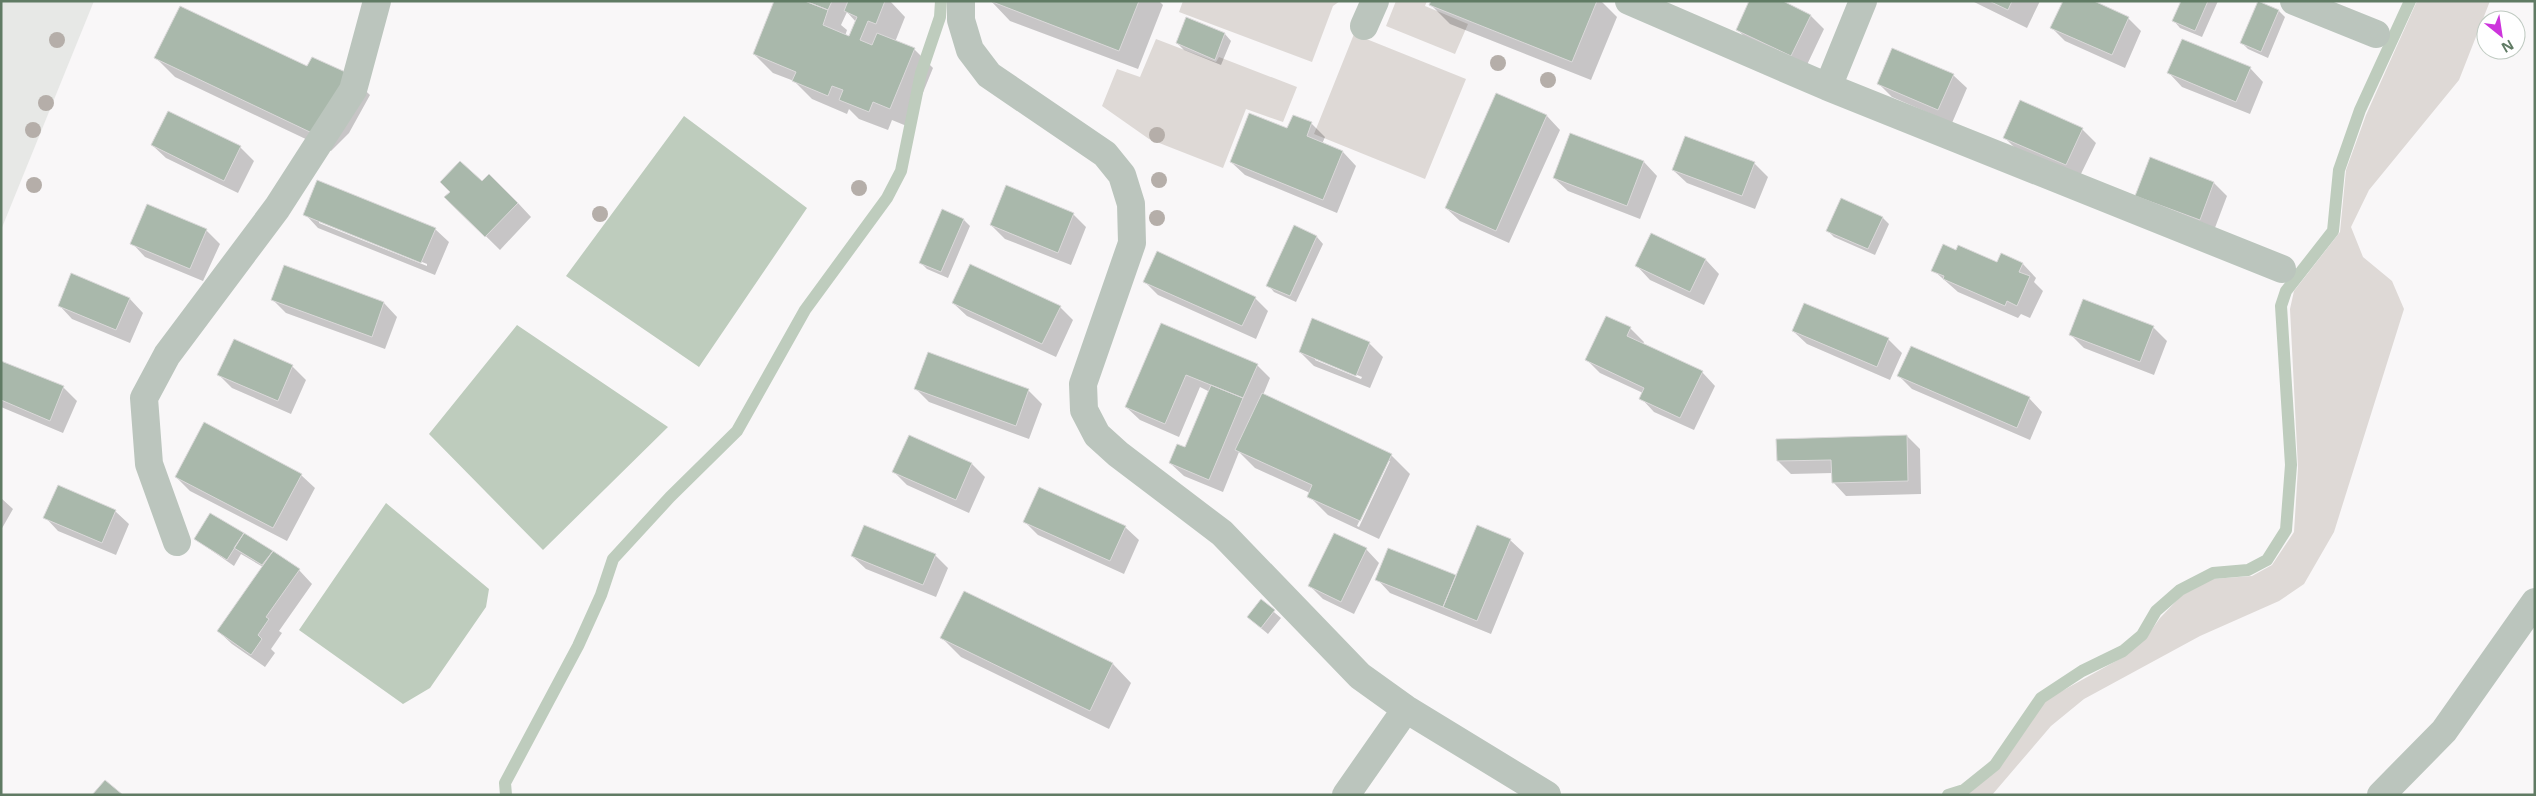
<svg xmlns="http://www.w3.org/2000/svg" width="2536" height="796" font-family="'Open Sans',sans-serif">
<rect width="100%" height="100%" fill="#f9f7f8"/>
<path fill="#e7e8e6" d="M1,1H94L1,230Z"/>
<path fill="#ded9d6" d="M1183,1H1340L1333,6L1312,62L1179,12Z
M1396,1H1427L1425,6L1468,24L1455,54L1386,26Z
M2417,1H2490L2459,80L2369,190L2351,227L2363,257L2392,281L2404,309L2334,532L2304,584L2279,601L2200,636L2084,699L2051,726L1992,795H1962L1998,768L2044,701L2125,656L2146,638L2160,618L2182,595L2212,579L2252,576L2272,565L2294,532L2298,468L2290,309L2294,291L2340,232L2346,170L2366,115Z
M1354,34L1466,79L1425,179L1314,134Z
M1156,39L1216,62L1219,57L1297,87L1283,122L1246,109L1223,168L1149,139L1102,106L1117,69L1140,77Z"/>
<path fill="#beccbd" d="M684,116L807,208L699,367L566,276Z
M517,325L668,427L543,550L429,434Z
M386,503L489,589L486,607L430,688L403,704L299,630Z"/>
<path fill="#0003" fill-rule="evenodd" d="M776,1H890L905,17L895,42L914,49L933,68L909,127L892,120L888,130L859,119L849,109L847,114L812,99L794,81L773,73L754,54ZM847,12L856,22L849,38L845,36L847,30L841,25Z
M991,1H1159L1163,5L1138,69L1010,21Z
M1432,1H1601L1617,17L1591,80L1450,24L1431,5Z
M1780,1L1811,16L1824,29L1805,69L1751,44L1738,30Z
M1972,1H2040L2027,28Z
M2182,1H2218L2202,37L2180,28L2174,21Z
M2279,11L2285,17L2268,58L2248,49L2242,43Z
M2128,18L2141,31L2125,68L2065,41L2052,28Z
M1187,19L1225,34L1231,41L1221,65L1184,50L1177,43Z
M156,58L308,67L351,77L370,95L349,133L331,151L175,77Z
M2250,68L2263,82L2250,114L2182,87L2169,73Z
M1953,75L1967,88L1952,123L1892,97L1878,83Z
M1496,94L1547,116L1560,130L1509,243L1460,221L1446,208Z
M1311,123L1325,137L1322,144L1343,152L1356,166L1337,213L1245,175L1231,162L1288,130Z
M2082,129L2096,143L2079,178L2018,151L2004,137Z
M1571,135L1644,162L1657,176L1640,219L1568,191L1554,178Z
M152,145L240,147L254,161L238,193L166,158Z
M1754,163L1768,177L1755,209L1687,183L1673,170Z
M482,183L518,203L531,217L500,250L446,197Z
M2214,183L2227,196L2213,233L2136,195Z
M305,214L435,229L449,242L435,275L318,228ZM319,220L427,264V266L319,223Z
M1073,214L1086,227L1071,265L1005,239L991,225Z
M1883,218L1889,224L1875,255L1834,237L1827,230Z
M964,220L970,226L948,278L927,269L920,262Z
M1294,226L1317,237L1323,244L1296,302L1274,292L1268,285Z
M206,230L220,244L203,281L145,257L132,243Z
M1652,235L1706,260L1719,274L1704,305L1650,280L1637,266Z
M2001,255L2023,264L2036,278L2034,282L2043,291L2030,318L2021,314L2018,318L1958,292L1933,270L1998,264Z
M284,267L384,303L397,317L385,349L286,313L272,299Z
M72,275L130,299L143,313L130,343L72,319L59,305Z
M1144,281L1255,298L1268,311L1256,339L1158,295Z
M953,303L1060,307L1073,320L1056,357L967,316Z
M1805,304L1888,339L1902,353L1890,380L1807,344L1793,331Z
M1607,317L1630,328L1644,342L1643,344L1702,372L1715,386L1694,430L1654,412L1641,398L1643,393L1600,373L1586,359Z
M1161,325L1257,365L1270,378L1263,395L1391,455L1410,474L1379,539L1328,515L1309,496L1310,493L1255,468L1239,452L1223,492L1184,476L1170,463L1186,449L1210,392L1200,387L1179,437L1140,420L1126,407ZM1387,461H1390L1359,527L1357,526Z
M2153,327L2167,341L2154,375L2084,348L2071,335Z
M1369,343L1383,357L1370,388L1314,366L1300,352ZM1315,358L1362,377L1361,379L1315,360Z
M1,363L63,387L77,401L63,433L1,407Z
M292,366L306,380L291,414L232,388L219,375Z
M1899,376L2029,398L2042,412L2030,440L1912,389Z
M915,388L1028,390L1042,404L1029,439L929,402Z
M1907,436L1920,449L1921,494L1846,496L1833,482V473L1791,474L1778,461Z
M972,464L985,477L969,513L907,485L894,472Z
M301,475L315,488L287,541L190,491L176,477Z
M1,498L13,509L1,530Z
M115,511L129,524L116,555L58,531L45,517Z
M1025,522L1125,527L1139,540L1124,574L1038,535Z
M195,539L272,552L299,570L312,584L279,631L282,633L271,649L275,653L265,667L232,644L218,631L263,567L241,554L234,566Z
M1510,540L1524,553L1491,634L1390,593L1377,579L1389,550L1456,577Z
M1366,549L1379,563L1354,614L1323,599L1310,586Z
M935,555L948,568L936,597L866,569L852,556Z
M964,592L1113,664L1131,683L1109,729L961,657L942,638Z
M1261,601L1281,618L1268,634L1256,624Z"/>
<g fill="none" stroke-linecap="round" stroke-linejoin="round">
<path stroke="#beccbd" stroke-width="12" d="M506,795L505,783L578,646L601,595L613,559L670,497L737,431L805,310L887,198L901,171L921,73L940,17L941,1
M1948,795L1964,790L1995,765L2041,698L2082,671L2123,651L2142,635L2156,611L2180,590L2213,573L2248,570L2267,560L2286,530L2291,465L2281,306L2286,291L2333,231L2339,170L2360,110L2410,1"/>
</g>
<path fill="#a9b8ab" stroke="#dbd9da" d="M774,1H805L828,10L823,25L849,36L857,17L844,11L848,1H885L876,24L868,21L860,40L872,45L877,33L915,48L890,109L873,102L869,112L839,100L843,90L832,86L828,96L792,81L796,72L753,54Z
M805,1H832L828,10Z
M990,1H1139L1119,51Z
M1431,1H1597L1572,62L1429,5Z
M1749,1H1783L1811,15L1791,56L1736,30Z
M1989,1H2012L2008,10Z
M2063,1H2094L2129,17L2112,55L2050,28Z
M2181,1H2208L2195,31L2172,21Z
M2258,1L2279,10L2261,52L2240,43Z
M180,6L307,66L312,57L352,75L312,133L154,58Z
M1186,17L1225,33L1215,60L1176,43Z
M2182,39L2251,67L2236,102L2167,73Z
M1892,48L1954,74L1938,110L1877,84Z
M1496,93L1547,115L1496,231L1445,208Z
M2020,100L2083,128L2066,165L2003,138Z
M168,111L241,146L224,181L151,145Z
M1249,113L1287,128L1293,115L1312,122L1307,136L1343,151L1323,200L1230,162Z
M1570,133L1644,161L1627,206L1553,178Z
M1685,136L1755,162L1742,196L1672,170Z
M2150,157L2214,182L2200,220L2135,196Z
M460,161L482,181L489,174L518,203L485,237L444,197L450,192L440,182Z
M317,180L436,228L421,263L303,215Z
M1006,185L1074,213L1058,253L990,225Z
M1841,198L1883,217L1868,249L1826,231Z
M147,204L207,229L190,269L130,244Z
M942,209L964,219L941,272L919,263Z
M1294,225L1317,236L1290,296L1266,286Z
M1651,233L1706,259L1690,292L1635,266Z
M1943,244L1956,250L1958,245L1997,262L2001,253L2023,263L2019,272L2030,276L2017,306L2007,301L2005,306L1943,279L1944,276L1931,271Z
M1157,251L1256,297L1242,326L1143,282Z
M970,264L1061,306L1042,344L952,303Z
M284,265L384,302L372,337L271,300Z
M71,273L130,298L116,330L58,306Z
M2083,299L2154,326L2140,362L2069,335Z
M1804,303L1889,338L1877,367L1792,331Z
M1606,316L1631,327L1627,336L1703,371L1680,418L1639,399L1644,388L1585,360Z
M1312,318L1370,342L1356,376L1299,352Z
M1161,323L1258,364L1243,398L1186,375L1165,424L1125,407Z
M234,339L293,365L278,401L217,375Z
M1911,346L2030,397L2017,428L1897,376Z
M928,352L1029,389L1016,426L914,389Z
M1,361L64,386L50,421L1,400Z
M1211,385L1243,398L1209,480L1169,463L1177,444L1185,447Z
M1262,393L1392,454L1360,521L1307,497L1312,485L1235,450Z
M204,422L302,474L273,528L175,477Z
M909,435L972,463L956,500L892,472Z
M1907,435L1908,481L1832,483L1831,460L1777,461L1776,439Z
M58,485L116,510L102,543L43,518Z
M1039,487L1126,526L1110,561L1023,522Z
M210,513L244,533L227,560L194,539Z
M864,525L936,554L923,585L851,556Z
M1477,525L1511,539L1477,621L1443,607Z
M244,533L273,551L262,565L234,548Z
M1334,533L1367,548L1341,602L1308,586Z
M1388,548L1456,575L1443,607L1375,580Z
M273,551L300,569L266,617L269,619L258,635L262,639L251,655L217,631Z
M964,591L1113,663L1090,711L940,638Z
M1261,599L1275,610L1261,628L1247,617Z
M105,780L123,795H92Z"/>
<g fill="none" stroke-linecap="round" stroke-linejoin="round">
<path stroke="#bbc5bd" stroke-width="28" d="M961,1V20L970,50L989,75L1105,154L1122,175L1131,204L1132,243L1083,384L1084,410L1097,435L1118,454L1222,533L1360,676L1406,709L1547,795
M1629,1L1828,87L2282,269
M2294,1L2376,34
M1364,26L1375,1
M1828,87L1863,1
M177,542L149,464L144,398L167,355L277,208L353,90L377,1
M1346,795L1406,709
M2381,795L2444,731L2535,602"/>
</g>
<g fill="#b5aea9">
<circle cx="57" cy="40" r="8"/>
<circle cx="1498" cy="63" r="8"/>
<circle cx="1548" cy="80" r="8"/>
<circle cx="46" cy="103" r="8"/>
<circle cx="33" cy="130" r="8"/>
<circle cx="1157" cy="135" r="8"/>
<circle cx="1159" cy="180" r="8"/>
<circle cx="34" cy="185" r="8"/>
<circle cx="859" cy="188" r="8"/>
<circle cx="600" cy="214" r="8"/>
<circle cx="1157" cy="218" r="8"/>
</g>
<rect width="2536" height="796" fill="none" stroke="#607b64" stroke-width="5"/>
<g transform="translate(2501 35) rotate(150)"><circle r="24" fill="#ffffff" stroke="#bfcac1"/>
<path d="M0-4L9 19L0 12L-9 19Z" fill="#cd34dc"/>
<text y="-8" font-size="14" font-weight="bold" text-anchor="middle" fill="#607b64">N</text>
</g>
</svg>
